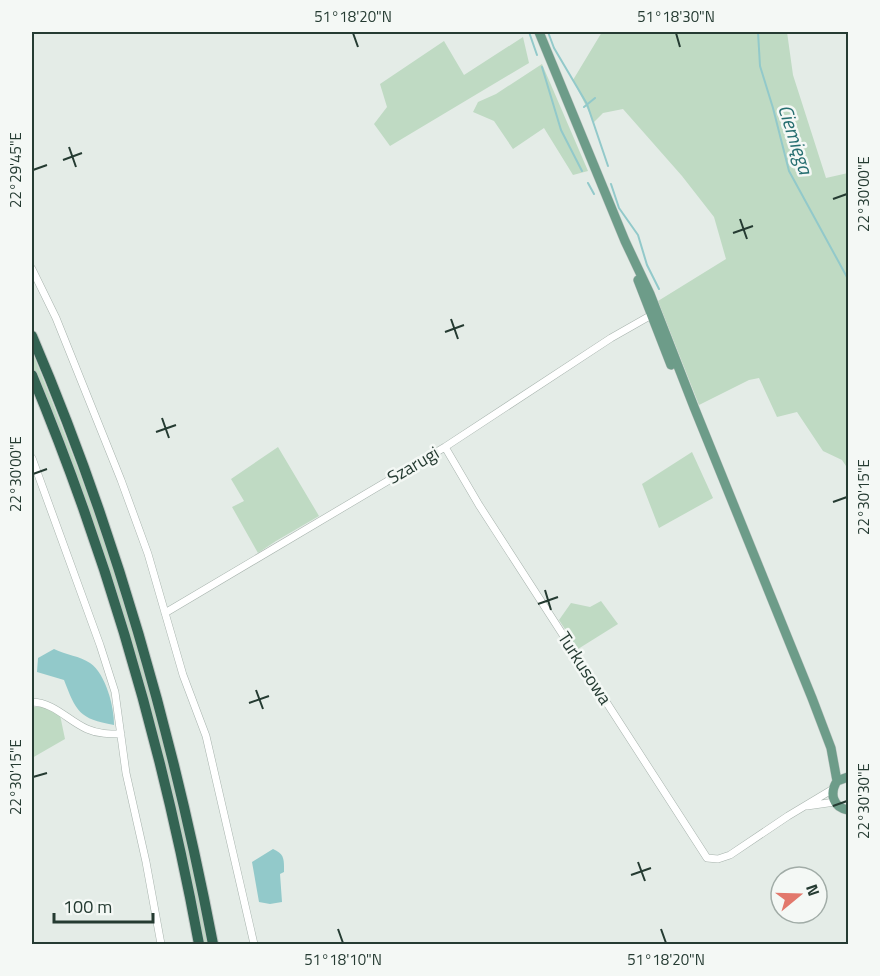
<svg xmlns="http://www.w3.org/2000/svg" width="880" height="976" font-family="'Titillium Web',sans-serif">
<rect width="100%" height="100%" fill="#e4ece7"/>
<path fill="#bfdac3" d="M602,32H787L793,75L826,178L848,173V469L842,460L823,451L797,412L777,417L759,378L749,380L699,405L658,301L726,259L714,217L682,176L623,109L603,113L594,122L573,80Z
M523,37L529,63L390,146L374,124L387,107L380,84L444,41L464,75Z
M542,64L588,171L573,175L544,128L513,149L494,121L473,112L478,102L496,94Z
M32,351C70,446 107,542 137,640C167,740 188,842 209,944H203L184,846L149,704L73,469L32,365Z
M278,447L319,516L276,541L258,553L232,507L244,501L231,479Z
M692,452L713,498L659,528L642,484Z
M601,601L618,624L578,649L559,620L571,603L590,607Z
M32,707H43L60,715L65,739L32,758Z"/>
<path fill="#92c9ca" d="M54,649C66,655 80,656 90,663C106,674 114,707 114,725C79,719 76,711 64,680L37,672L38,658Z
M273,849C285,854 284,860 284,872L280,874L282,902L270,904L259,902L252,862Z"/>
<g fill="none" stroke-linecap="round" stroke-linejoin="round">
<path stroke="#92c9ca" stroke-width="2" d="M529,32L537,55
M548,32L554,48L587,104L608,166
M758,32L760,66L773,108L789,171L848,279
M542,67L561,130L582,171
M584,107L595,98
M588,183L594,194
M611,184L619,208L638,235L647,265L659,289"/>
<defs>
<path id="minor" d="M32,269L56,318L121,480L148,554L183,675L206,736L254,944
M445,447L479,505L707,858L718,859L730,855L788,816L833,789
M32,458L100,645L115,692L126,773L146,862L161,944
M165,613L445,447L611,338L655,313
M32,702C55,703 67,720 87,729C98,734 110,734 121,734
M807,806L835,802"/>
<path id="major" d="M539,32L625,241L650,294L694,407L812,698L831,748L837,781
M638,280L671,365
M848,777L837,781C829,794 833,807 848,810"/>
<path id="highway" d="M32,336C116,532 173,735 213,944
M32,375C108,558 163,749 199,944"/>
</defs>
<use href="#minor" stroke="#a7b3ad" stroke-width="8"/>
<use href="#major" stroke="#c2c8c6" stroke-width="10"/>
<use href="#highway" stroke="#c2c8c6" stroke-width="12"/>
<use href="#minor" stroke="#fff" stroke-width="7"/>
<use href="#major" stroke="#6d9c89" stroke-width="9"/>
<use href="#highway" stroke="#346453" stroke-width="10"/>
</g>
<path fill="none" stroke="#253b32" stroke-width="2" d="M353,33L358,47M676,33L680,47M69,147L76,167M63,160L82,153M33,170L47,165M833,199L847,194M740,219L747,239M733,233L753,226M451,319L458,339M445,332L464,325M162,418L169,438M156,432L176,425M33,474L47,469M833,502L847,497M545,590L551,610M538,604L558,597M256,690L263,709M249,703L269,696M33,777L47,773M833,806L847,801M638,862L645,881M631,875L651,868M338,929L343,943M661,929L666,943"/>
<g text-anchor="middle" dominant-baseline="central" stroke-width="5" stroke-linejoin="round" paint-order="stroke">
<g font-size="18" fill="#253b32" stroke="#f4f8f5">
<text transform="translate(413 465) rotate(-30)">Szarugi</text>
<text transform="translate(585 668) rotate(57)">Turkusowa</text>
</g>
<g font-size="20" font-style="italic" fill="#266e70" stroke="#f4f8f5">
<text transform="translate(796 139) rotate(72)">Ciemięga</text>
</g>
</g>
<rect width="880" height="976" fill="none" stroke="#f4f8f5" stroke-width="66"/>
<g transform="translate(799 895) rotate(71)"><circle r="28" fill="#f4f8f5" stroke="#a1aca7" stroke-width="1.5"/>
<path d="M0-4.5L10 22L0 15L-10 22Z" fill="#e2786c"/>
<text y="-9" font-size="16" font-weight="bold" text-anchor="middle" fill="#253b32">N</text>
</g>
<path d="M54 913v9h99v-9" fill="none" stroke="#253b32" stroke-width="3"/>
<text x="63" y="913" font-size="18" fill="#253b32" stroke="#f4f8f5" stroke-width="4.5" paint-order="stroke">100 m</text>
<rect x="33" y="33" width="814" height="910" fill="none" stroke="#253b32" stroke-width="2"/>
<g font-size="15" text-anchor="middle" fill="#253b32">
<text x="353" y="22">51°18'20"N</text>
<text x="676" y="22">51°18'30"N</text>
<text transform="translate(16 170) rotate(-90)" y="5">22°29'45"E</text>
<text transform="translate(864 194) rotate(-90)" y="5">22°30'00"E</text>
<text transform="translate(16 474) rotate(-90)" y="5">22°30'00"E</text>
<text transform="translate(864 497) rotate(-90)" y="5">22°30'15"E</text>
<text transform="translate(16 777) rotate(-90)" y="5">22°30'15"E</text>
<text transform="translate(864 801) rotate(-90)" y="5">22°30'30"E</text>
<text x="343" y="965">51°18'10"N</text>
<text x="666" y="965">51°18'20"N</text>
</g>
</svg>
